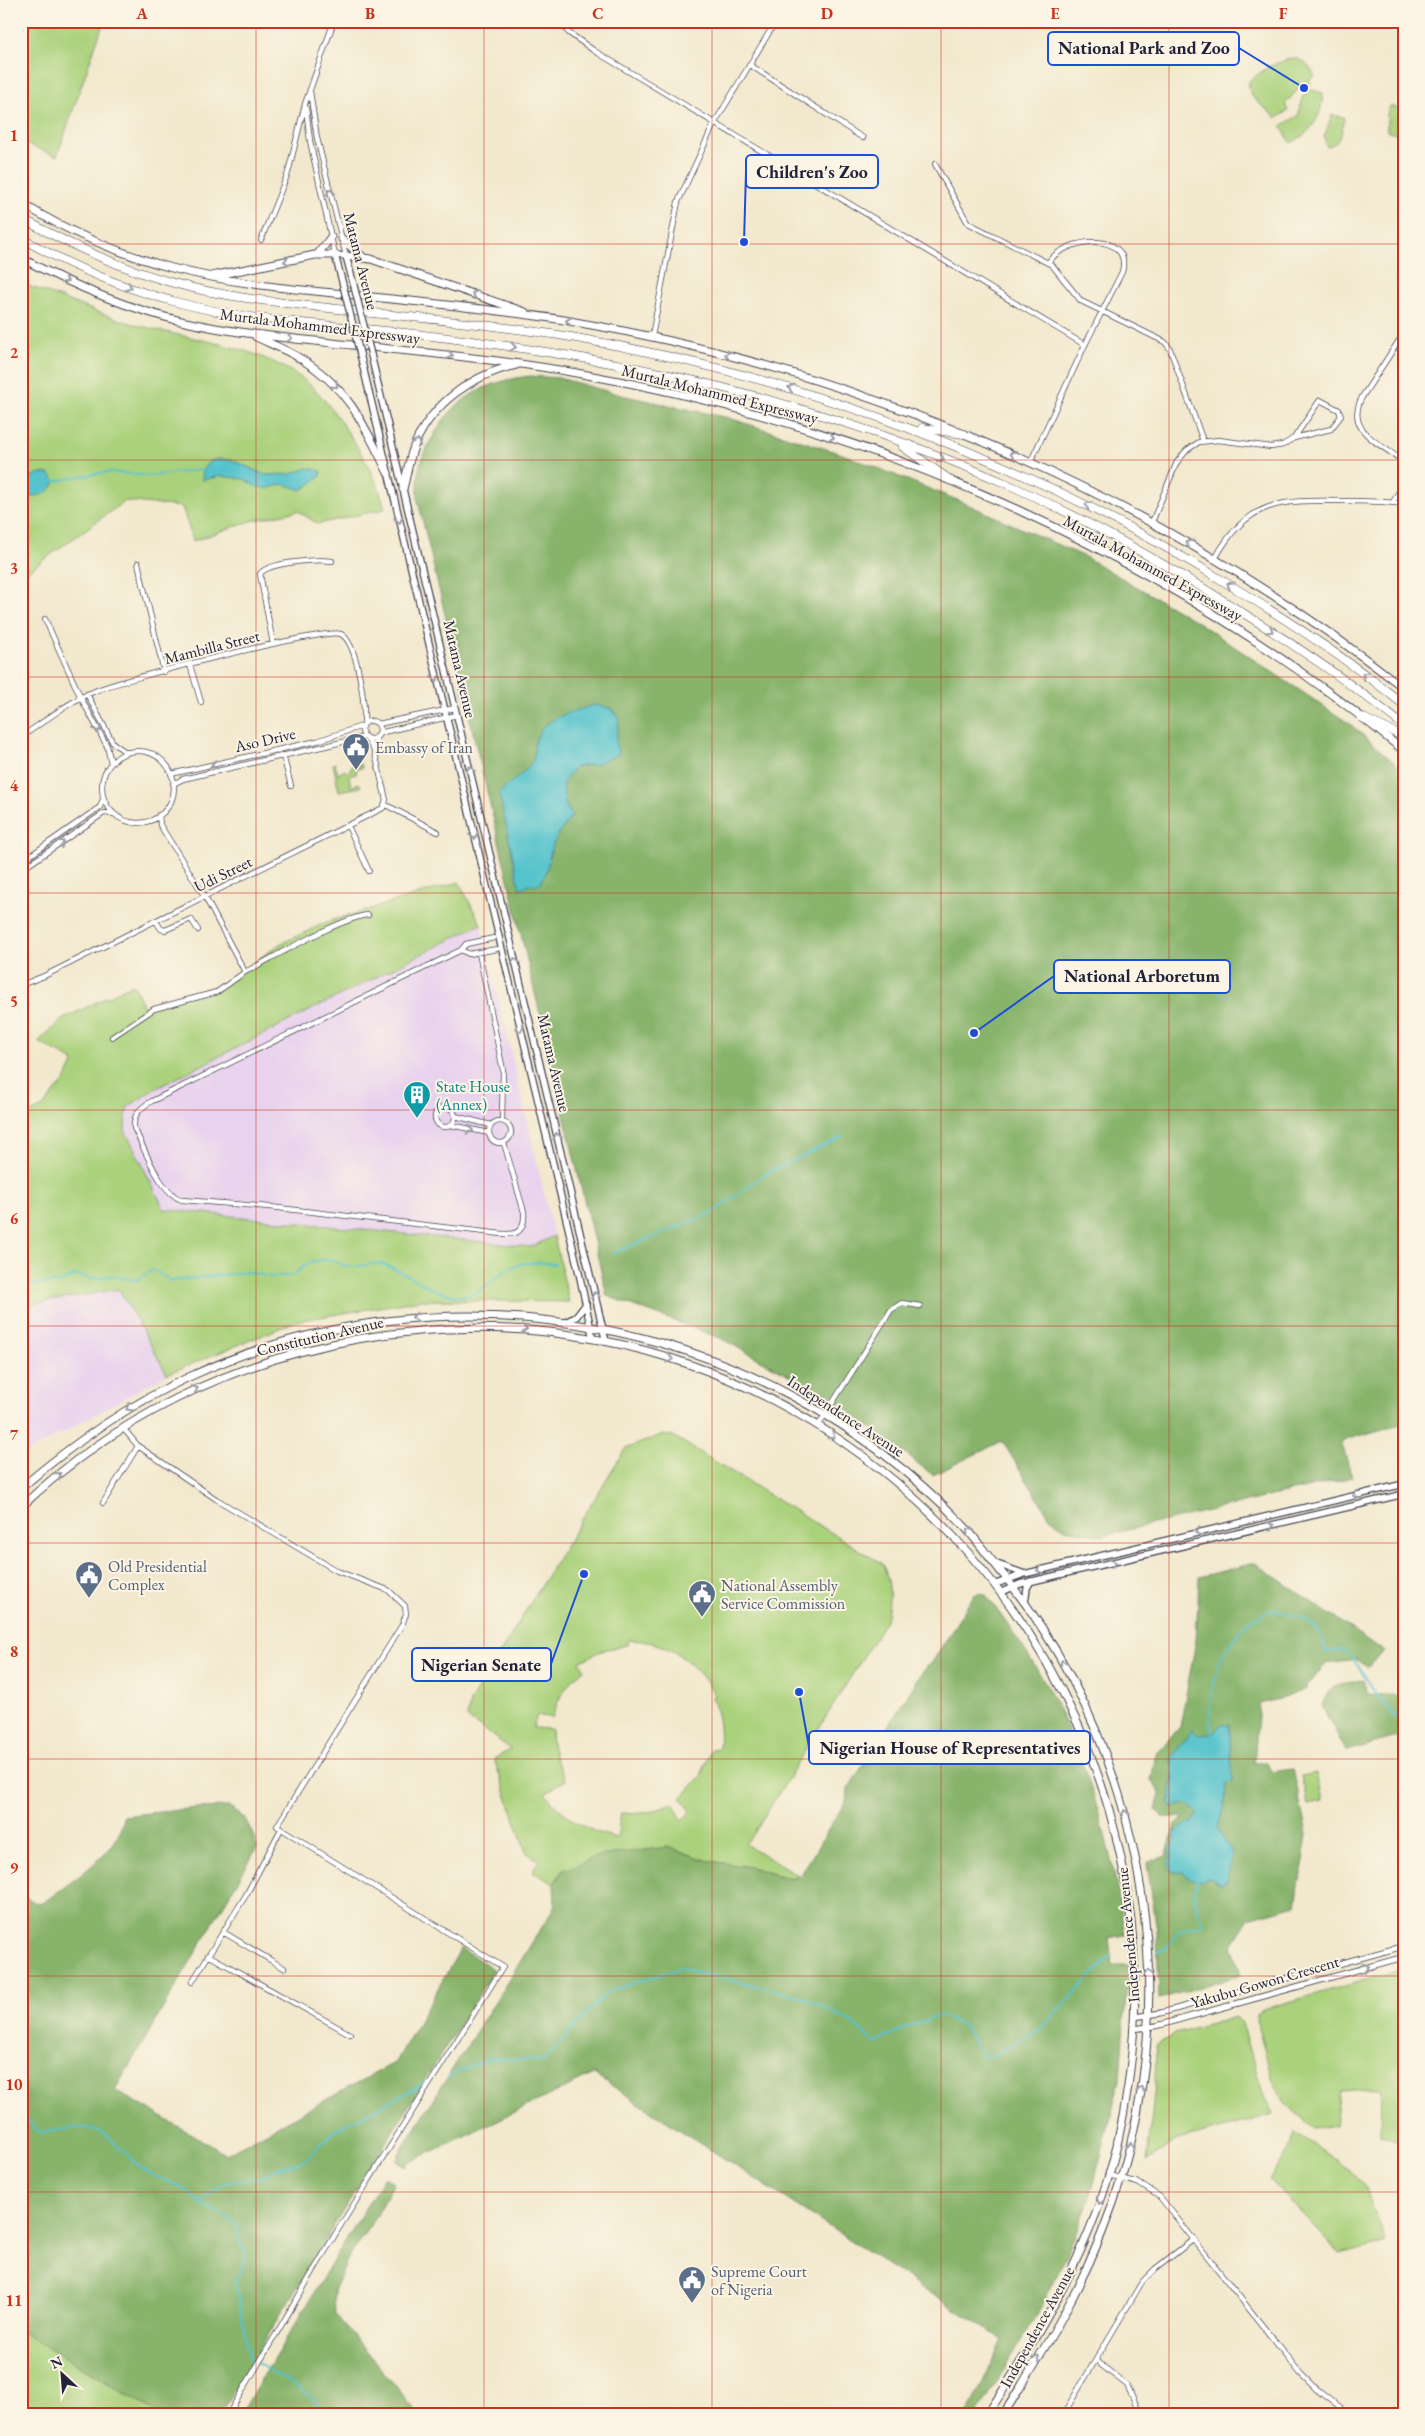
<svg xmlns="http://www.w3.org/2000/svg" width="1425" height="2436" font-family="'EB Garamond',serif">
<rect width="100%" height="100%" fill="#fcf5e5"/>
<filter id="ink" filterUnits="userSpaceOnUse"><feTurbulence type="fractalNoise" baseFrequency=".02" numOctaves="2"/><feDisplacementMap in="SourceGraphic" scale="10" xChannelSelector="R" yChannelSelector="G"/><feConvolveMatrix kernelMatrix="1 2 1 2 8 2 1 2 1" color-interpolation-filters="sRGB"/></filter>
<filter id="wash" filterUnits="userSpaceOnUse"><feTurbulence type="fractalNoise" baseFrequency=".0096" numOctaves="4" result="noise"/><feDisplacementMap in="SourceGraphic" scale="20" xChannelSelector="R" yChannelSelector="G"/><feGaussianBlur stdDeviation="1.12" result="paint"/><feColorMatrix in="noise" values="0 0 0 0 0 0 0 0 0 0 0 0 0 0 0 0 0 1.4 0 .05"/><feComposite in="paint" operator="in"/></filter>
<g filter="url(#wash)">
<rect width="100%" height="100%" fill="#f2e8cd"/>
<path fill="#e8d2ee" d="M481,924L554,1236L531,1247L164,1209L125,1130L127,1108L151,1091Z
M119,1289L167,1374L27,1453L21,1459V1306Z"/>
<path fill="#aad17b" stroke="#667a5b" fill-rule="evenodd" d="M21,21H104L57,156L21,142Z
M1291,58C1303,58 1309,66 1315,76L1309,80L1311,83L1300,89L1299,88L1285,104L1288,111L1276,118C1266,106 1246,100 1249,81L1268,67Z
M1303,88L1323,93C1322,117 1312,132 1291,143L1281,126L1298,116L1305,92Z
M1390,106L1399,109L1404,115V133L1396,134L1387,131V114Z
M1332,115L1344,117C1342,132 1342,141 1327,147L1324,137Z
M21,283C54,295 87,309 121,320C181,340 250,341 303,379C320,391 338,417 349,434C364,457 379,482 385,509L318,524L298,511L251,521L193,541L182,507L125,501L21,576Z
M335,763L338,774L345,770L348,773L351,767L361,764L362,768H357L356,774L349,776L351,787L359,783L361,787L339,791L333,764Z
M459,882L481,924L151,1091L127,1108L125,1130L164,1209L531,1247L554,1236L569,1302L421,1300L297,1321L167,1374L119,1289L21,1306V1118L43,1107L65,1080L74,1061L38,1042L63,1019L133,984L145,1009L160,1001L222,985L280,944L327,922Z
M661,1435L673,1436L881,1563C892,1579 890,1601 886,1620L753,1835L745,1844L800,1876L791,1879L750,1867L709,1861L668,1847L638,1852L562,1871L554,1884L532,1871L539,1861L526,1852L494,1759L511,1749L467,1718L470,1702L625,1449ZM628,1640C667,1640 696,1662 715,1695L712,1697C718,1714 721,1730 719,1748L711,1749L701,1776L681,1798L691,1811L682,1820L673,1803C655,1812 640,1815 621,1813L617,1838C586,1831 565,1818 545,1793L566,1780C556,1763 551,1748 551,1729L533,1728L537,1715L552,1718C558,1697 567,1683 584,1669L580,1662L602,1650L627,1645Z
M1316,1773L1322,1802L1308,1805L1301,1776Z
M1404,1969V2144L1380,2135L1381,2088L1340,2091L1335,2125L1314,2128L1284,2103L1273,2081L1256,2021L1257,2014L1264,2009Z
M1236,2017L1242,2023L1263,2094L1274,2114L1175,2141L1147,2161L1155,2085L1156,2045L1175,2034Z
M1294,2132L1350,2170L1365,2187L1386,2242L1340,2254L1270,2180L1292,2142Z
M21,2331L161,2415H21Z"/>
<path fill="#87b36b" stroke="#546a53" d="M530,376L559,378L621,395L729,418L845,455L962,502L1085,557L1196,621L1350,724L1404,771V1423L1341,1441L1352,1477L1102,1536L1065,1529L1049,1516L1002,1441L933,1475L830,1397L720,1338L607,1296L418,501C418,491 417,480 419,470C420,461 426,450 430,442C452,399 483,382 530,376Z
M1255,1563L1384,1652L1367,1667L1358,1660L1325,1664L1305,1690L1287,1697L1259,1704L1254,1763H1267L1271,1772L1293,1769L1307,1835L1296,1905L1249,1918L1232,1945L1241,1975L1159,1999L1157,1930L1147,1863L1166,1856L1175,1825L1185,1817H1163L1156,1810L1160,1793L1151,1780L1156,1754L1180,1727L1196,1641L1199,1577Z
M980,1593L986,1595C1015,1634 1044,1676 1064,1720C1096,1788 1114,1862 1125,1935L1109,1938L1112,1965H1128L1120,2080L1092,2191L1074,2241L1041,2307L977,2415H968L1003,2340L594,2074L408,2163L405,2167L397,2161L399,2154L552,1911L555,1904L554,1884L562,1871L598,1856L668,1847L709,1861L750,1867L791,1879L800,1876L847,1799L848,1789L925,1668L931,1664L974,1595Z
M1364,1680L1368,1694L1404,1696V1735L1346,1751L1322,1706C1332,1678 1340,1686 1364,1680Z
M229,1807C246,1814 253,1832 257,1848L115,2090L226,2154L396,2062L461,1948L494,1970L336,2222L220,2415H161L21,2331V1894L38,1904L44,1902C69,1883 123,1850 123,1816L196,1808Z
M384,2177L394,2183L377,2215L348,2258L334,2291L335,2314L420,2415H240Z"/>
<path fill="#55c3cc" stroke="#3c7284" d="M220,459L232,460L266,475L291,474L308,468L321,471V476L302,490L283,484L266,489L255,486L244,479L221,476L202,480C202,466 207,460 220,459Z
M40,473L49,474L56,481C48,497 36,496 21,496V477H31Z
M594,705L611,708L619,719L616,743L619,754L596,764L575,767L563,783L565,803L572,816C563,827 555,837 551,851C546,867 550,868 539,885L530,884L520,889L499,794C508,782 522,776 530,765C536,758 533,751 535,743C541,717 572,712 594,705Z
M1221,1724H1229L1233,1782L1226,1783L1225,1806L1217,1829L1232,1852L1227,1881L1221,1884L1210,1877L1201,1881L1189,1878L1183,1871L1174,1872L1169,1867L1171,1847L1175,1841V1832L1189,1823H1193L1198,1813L1186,1804L1171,1807L1170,1801L1173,1777L1171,1758L1193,1729L1197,1735L1213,1734Z"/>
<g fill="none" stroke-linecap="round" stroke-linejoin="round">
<path stroke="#55c3cc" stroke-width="2" d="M56,481L94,474L111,472L148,476L202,470
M613,1253L712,1213L765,1174L842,1137
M21,1286L60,1282L76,1275L90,1279L111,1276L137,1280L153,1270L171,1281L249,1272L270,1277L294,1275C304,1263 318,1257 334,1261C338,1262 341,1265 344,1266C356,1270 371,1261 382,1264C408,1272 429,1293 458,1296C482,1299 496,1271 517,1265C529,1261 543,1263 555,1264
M1213,1736L1210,1721V1703L1214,1680L1223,1654L1246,1623L1271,1610L1300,1616L1319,1631L1327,1653L1342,1650L1356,1663L1377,1695L1404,1727
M1158,1952L1166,1949L1180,1931L1203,1925L1194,1897L1198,1876
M447,2077L489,2058L543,2061L607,1992L680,1968L803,1997L850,2021L874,2043L905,2028L941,2015L964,2026L983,2057L995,2054L1039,2030L1111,1955
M21,2110L31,2125L40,2132C66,2132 81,2120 106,2135C114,2140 118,2150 127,2153C140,2176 163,2177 184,2189C191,2193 195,2200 201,2204C216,2213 223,2212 237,2226L239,2241L246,2254L245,2261L235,2281L250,2359L299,2388L331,2415
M200,2202L224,2183L261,2178L277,2168L305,2161L335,2130L423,2084"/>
</g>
</g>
<g filter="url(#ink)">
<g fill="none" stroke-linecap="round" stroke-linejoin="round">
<defs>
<path id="minor" d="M559,21L569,33L593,50L1085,345L1031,461
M750,65L863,138
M310,91L317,138L346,256
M306,108L310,141L335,255
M935,164L968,223L1052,265L1081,301L1165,342L1170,349L1203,441
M261,240L288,173L305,104L334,21
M1048,263C1065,236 1133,231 1122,272L1085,345
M1404,333L1362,397C1344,432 1381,443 1404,462
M652,336L678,202L714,124L776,21
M1393,502L1404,483
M1152,522L1177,462L1187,450L1199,442L1219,440L1271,447L1283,445L1294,438L1331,429L1341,416L1339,410L1320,400L1294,438
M1215,559C1247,500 1281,500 1342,501C1363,501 1383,501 1404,504
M138,563L164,672
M45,619L81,698L107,746L111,763
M273,644L260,574C268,562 318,559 332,561
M190,665L201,702
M87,694L113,743L127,753
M362 730a9 9 0 1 1 18 0a9 9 0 1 1-18 0Z
M378,724L455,708
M379,733L457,715
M21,737C45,721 68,702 95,691C119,680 328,627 341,634C358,643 365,705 364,723
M367,739L375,752
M102 787a36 36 0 1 1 72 0a36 36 0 1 1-72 0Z
M283,755L291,786
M171,774L317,741L362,726
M173,784L183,779L364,737
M386,805L438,832
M159,815L160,825L205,897L245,972C273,958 340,918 368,915
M348,826L369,871
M21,862L100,807L103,799
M21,870L104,813L114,814
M156,921L161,929L165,930L191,919L198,930
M494,938L466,944L461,950L152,1101C140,1108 133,1114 134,1128C145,1149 159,1192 182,1200L270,1207L485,1232C505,1234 526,1241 524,1212L504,1143
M461,950L469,954L497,949
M479,953L503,1070L502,1121
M21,985L44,976L383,808L386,800L375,753L376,738
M112,1037L154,1009L217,992L245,972
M435 1117a10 10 0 1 1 20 0a10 10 0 1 1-20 0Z
M455,1116L491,1125
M489 1132a11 11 0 1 1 22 0a11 11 0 1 1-22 0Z
M451,1125L489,1133
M818,1426L891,1310L902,1303L920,1306
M123,1428L138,1446L216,1499L337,1571L388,1590L405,1606L406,1614L402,1625L277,1826L503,1967L339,2228L228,2415
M103,1503L138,1446
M223,1932L284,1968
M208,1955L350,2034
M192,1982L246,1895L281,1829
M1109,2175L1138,2183L1160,2197L1300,2373L1317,2390L1349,2415
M1096,2361L1127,2385L1141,2415
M1063,2415L1142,2282L1155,2269L1194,2239"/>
<path id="tertiary" d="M1134,2017L1161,2013L1404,1946
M1133,2029L1156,2026L1404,1957"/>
<path id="secondary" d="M343,285L335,255L346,256L354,286
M360,354L579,1273L593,1339
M371,355L606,1342
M563,1323L576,1317L586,1304
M994,1563L1022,1573
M996,1584L1024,1574L1404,1484
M1002,1592L1020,1584L1404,1494
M1025,1603L1027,1588L1031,1581"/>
<path id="primary" d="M21,1488C72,1444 128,1405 189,1377C448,1257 765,1318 962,1524C974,1536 983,1550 994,1563C1107,1698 1162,1877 1146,2052C1138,2140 1111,2224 1070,2302C1050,2341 1026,2378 1003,2415
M21,1507C115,1418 231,1362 357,1339C827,1255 1224,1681 1117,2145C1094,2243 1042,2331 987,2415"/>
<path id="trunk" d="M21,203C67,231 120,254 172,268C225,282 280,288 334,293C410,301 488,308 564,320C869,371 1159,498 1404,688
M342,239L364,258
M317,255L331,237
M346,256L371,259L525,312
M21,258C72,285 125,308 181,321C237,334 295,339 352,345C429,353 506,360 582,374C881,427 1170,557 1404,751
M212,276L315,255H335
M256,337C271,344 287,350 301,359C348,387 365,426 388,473
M403,489C407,474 409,458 415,444C433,402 473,375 516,365"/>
<path id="motorway" d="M21,218C75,248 133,274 193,288C235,298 277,302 319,307C403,317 488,323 571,337C808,378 1034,463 1238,590C1295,625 1352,662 1404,705
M21,238C70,266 125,289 180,303C240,319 303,323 365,329C431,335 499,344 565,355C715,379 877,426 1016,488C1097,525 1176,570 1251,618C1304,651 1355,686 1404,726
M922,428L964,434
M903,447L950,480
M1361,717L1404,737"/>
</defs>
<use href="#minor" stroke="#414051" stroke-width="6"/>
<use href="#tertiary" stroke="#414051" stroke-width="7"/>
<use href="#secondary" stroke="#414051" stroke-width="8"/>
<use href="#primary" stroke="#414051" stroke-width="9"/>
<use href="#trunk" stroke="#414051" stroke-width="9"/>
<use href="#motorway" stroke="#414051" stroke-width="9"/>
<use href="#minor" stroke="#fff" stroke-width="4.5"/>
<use href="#tertiary" stroke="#fff" stroke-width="5"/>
<use href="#secondary" stroke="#fff" stroke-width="5.5"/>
<use href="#primary" stroke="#fff" stroke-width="7"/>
<use href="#trunk" stroke="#fff" stroke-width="7"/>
<use href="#motorway" stroke="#fff" stroke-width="8"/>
<defs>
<path id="secondary-bridge" d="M343,285L360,354
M354,286L371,355"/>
</defs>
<use href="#secondary-bridge" stroke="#414051" stroke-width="8" stroke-linecap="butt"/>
<use href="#secondary-bridge" stroke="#fff" stroke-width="5.5"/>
</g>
<defs><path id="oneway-chevron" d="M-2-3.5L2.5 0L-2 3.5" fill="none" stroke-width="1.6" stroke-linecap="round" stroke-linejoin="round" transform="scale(1.25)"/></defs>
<g stroke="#9c9ca7">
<use href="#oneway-chevron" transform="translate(330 192) rotate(-104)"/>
<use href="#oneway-chevron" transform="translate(287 261) rotate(169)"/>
<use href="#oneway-chevron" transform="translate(65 280) rotate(25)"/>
<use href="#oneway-chevron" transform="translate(129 287) rotate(21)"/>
<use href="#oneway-chevron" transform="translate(475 294) rotate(-161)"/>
<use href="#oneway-chevron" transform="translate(569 321) rotate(-170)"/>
<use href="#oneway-chevron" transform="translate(289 338) rotate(6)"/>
<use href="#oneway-chevron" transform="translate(513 347) rotate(8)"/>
<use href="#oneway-chevron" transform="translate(450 355) rotate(7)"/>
<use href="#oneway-chevron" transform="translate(728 355) rotate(-166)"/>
<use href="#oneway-chevron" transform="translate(335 385) rotate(43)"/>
<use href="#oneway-chevron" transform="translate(791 388) rotate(-164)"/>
<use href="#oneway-chevron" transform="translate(831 437) rotate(19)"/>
<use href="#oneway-chevron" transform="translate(417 442) rotate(-67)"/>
<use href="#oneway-chevron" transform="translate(1013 454) rotate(-157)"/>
<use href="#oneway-chevron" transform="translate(941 458) rotate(21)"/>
<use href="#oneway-chevron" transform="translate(1088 505) rotate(-154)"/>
<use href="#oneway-chevron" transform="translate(399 520) rotate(77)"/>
<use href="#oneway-chevron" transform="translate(1189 543) rotate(-149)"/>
<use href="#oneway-chevron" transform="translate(1230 585) rotate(-148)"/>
<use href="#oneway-chevron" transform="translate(1270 630) rotate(32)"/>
<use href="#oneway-chevron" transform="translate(1365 675) rotate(-144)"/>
<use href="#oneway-chevron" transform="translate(436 678) rotate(77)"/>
<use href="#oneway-chevron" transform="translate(98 729) rotate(62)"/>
<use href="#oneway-chevron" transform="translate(214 765) rotate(167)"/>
<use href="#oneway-chevron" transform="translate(470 769) rotate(-103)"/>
<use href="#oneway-chevron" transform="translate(474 836) rotate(76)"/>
<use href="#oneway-chevron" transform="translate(61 843) rotate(-35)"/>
<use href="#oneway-chevron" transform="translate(515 961) rotate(-103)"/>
<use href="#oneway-chevron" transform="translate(520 1029) rotate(77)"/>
<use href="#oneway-chevron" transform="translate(470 1130) rotate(13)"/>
<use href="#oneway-chevron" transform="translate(557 1136) rotate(-103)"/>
<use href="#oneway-chevron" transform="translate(595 1295) rotate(-103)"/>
<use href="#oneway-chevron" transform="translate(415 1317) rotate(175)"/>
<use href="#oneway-chevron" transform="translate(524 1329) rotate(3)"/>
<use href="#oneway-chevron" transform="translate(670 1359) rotate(17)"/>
<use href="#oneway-chevron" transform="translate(195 1389) rotate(-25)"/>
<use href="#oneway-chevron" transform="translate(129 1408) rotate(150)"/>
<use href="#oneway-chevron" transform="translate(832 1436) rotate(33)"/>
<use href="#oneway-chevron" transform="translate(58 1475) rotate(-39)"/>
<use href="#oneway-chevron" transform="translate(1356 1495) rotate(167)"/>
<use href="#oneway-chevron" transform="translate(1271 1526) rotate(-14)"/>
<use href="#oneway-chevron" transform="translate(969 1531) rotate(-132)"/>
<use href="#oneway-chevron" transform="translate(1198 1532) rotate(167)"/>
<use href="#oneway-chevron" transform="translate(1113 1563) rotate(-12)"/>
<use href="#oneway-chevron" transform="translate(1040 1570) rotate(167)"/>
<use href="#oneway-chevron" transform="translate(1063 1663) rotate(-119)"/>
<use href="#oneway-chevron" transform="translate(1125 1813) rotate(-104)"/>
<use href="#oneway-chevron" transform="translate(1366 1967) rotate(-15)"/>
<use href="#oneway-chevron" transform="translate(1148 1973) rotate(-92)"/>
<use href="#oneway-chevron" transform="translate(1141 2090) rotate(-81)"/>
<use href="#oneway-chevron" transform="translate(1130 2146) rotate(-76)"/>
<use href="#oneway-chevron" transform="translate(1100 2201) rotate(109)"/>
<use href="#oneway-chevron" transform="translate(1037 2358) rotate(-59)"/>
</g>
</g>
<path fill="none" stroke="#c8321e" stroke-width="1" stroke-opacity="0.55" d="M256,21V2415M484,21V2415M712,21V2415M941,21V2415M1169,21V2415M21,244H1404M21,460H1404M21,677H1404M21,893H1404M21,1110H1404M21,1326H1404M21,1543H1404M21,1759H1404M21,1976H1404M21,2192H1404"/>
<defs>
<symbol id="civic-pin" viewBox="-11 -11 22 30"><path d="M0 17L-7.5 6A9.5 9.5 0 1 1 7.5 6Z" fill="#5c6f8a" stroke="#fcf5e5"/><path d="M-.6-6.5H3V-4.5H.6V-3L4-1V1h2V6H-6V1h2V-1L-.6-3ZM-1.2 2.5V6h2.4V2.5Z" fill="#fff"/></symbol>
<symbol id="building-pin" viewBox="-11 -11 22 30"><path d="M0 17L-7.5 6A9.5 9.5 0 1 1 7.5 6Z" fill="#0f9aa8" stroke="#fcf5e5"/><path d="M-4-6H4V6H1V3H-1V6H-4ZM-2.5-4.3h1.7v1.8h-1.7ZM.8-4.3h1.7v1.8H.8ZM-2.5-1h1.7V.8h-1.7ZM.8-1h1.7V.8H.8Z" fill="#fff"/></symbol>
</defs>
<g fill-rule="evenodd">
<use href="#civic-pin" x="340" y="731" width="32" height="43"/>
<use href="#building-pin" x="401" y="1079" width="32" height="43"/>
<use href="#civic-pin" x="73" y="1559" width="32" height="43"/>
<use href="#civic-pin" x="686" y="1578" width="32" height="43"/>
<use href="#civic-pin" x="676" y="2264" width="32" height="43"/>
</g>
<g text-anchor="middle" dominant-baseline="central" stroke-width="4" stroke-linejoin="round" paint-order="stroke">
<g font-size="16" fill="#22223b" stroke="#fcf5e5">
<text transform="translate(361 261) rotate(76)">Matama Avenue</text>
<text transform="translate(320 326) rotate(7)">Murtala Mohammed Expressway</text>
<text transform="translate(720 394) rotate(14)">Murtala Mohammed Expressway</text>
<text transform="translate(1153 568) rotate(29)">Murtala Mohammed Expressway</text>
<text transform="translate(212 647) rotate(-14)">Mambilla Street</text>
<text transform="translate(460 669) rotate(77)">Matama Avenue</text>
<text transform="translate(265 740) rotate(-13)">Aso Drive</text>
<text transform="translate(223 874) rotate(-26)">Udi Street</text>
<text transform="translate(554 1063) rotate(77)">Matama Avenue</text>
<text transform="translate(320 1336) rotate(-13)">Constitution Avenue</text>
<text transform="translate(846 1416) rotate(33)">Independence Avenue</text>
<text transform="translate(1128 1935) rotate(-95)">Independence Avenue</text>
<text transform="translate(1265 1982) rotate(-16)">Yakubu Gowon Crescent</text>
<text transform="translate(1037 2327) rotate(-61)">Independence Avenue</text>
</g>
<g font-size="16" fill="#4e5e75" stroke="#fcf5e5" text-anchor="start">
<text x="375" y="747">Embassy of Iran</text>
<text x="108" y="1566">Old Presidential<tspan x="108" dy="18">Complex</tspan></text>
<text x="721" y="1585">National Assembly<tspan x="721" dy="18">Service Commission</tspan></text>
<text x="711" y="2271">Supreme Court<tspan x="711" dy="18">of Nigeria</tspan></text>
</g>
<g font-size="16" fill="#0d838f" stroke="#fcf5e5" text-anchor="start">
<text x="436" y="1086">State House<tspan x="436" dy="18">(Annex)</tspan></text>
</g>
</g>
<path fill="none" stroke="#1d4ed8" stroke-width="2" d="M1304 88L1239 48M744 242L746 172M974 1033L1054 976M584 1574L551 1664M799 1692L809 1747"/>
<g fill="#1d4ed8" stroke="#fcf5e5" stroke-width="2">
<circle cx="1304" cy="88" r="5"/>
<circle cx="744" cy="242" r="5"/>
<circle cx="974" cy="1033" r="5"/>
<circle cx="584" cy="1574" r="5"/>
<circle cx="799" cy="1692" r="5"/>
</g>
<g fill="#fcf5e5" stroke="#1d4ed8" stroke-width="2">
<rect x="1048" y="32" width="191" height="33" rx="5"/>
<rect x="746" y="155" width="132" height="33" rx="5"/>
<rect x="1054" y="960" width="176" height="33" rx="5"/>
<rect x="412" y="1648" width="139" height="33" rx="5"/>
<rect x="809" y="1731" width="281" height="33" rx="5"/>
</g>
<g font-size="18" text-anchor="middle" font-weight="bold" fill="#22223b">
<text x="1144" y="54">National Park and Zoo</text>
<text x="812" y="178">Children's Zoo</text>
<text x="1142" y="982">National Arboretum</text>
<text x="481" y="1671">Nigerian Senate</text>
<text x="950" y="1754">Nigerian House of Representatives</text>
</g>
<rect width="1425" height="2436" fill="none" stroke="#fcf5e5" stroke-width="55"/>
<g transform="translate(62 2374) rotate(334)" stroke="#fcf5e5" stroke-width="4" paint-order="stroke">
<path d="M0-4L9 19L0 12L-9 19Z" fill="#22223b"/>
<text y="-8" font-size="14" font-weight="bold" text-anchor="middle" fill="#22223b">N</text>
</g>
<rect x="28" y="28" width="1370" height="2380" fill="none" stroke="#c8321e" stroke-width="2"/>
<g font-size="16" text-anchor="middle" font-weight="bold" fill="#c8321e">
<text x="142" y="19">A</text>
<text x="370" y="19">B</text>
<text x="598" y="19">C</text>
<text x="827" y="19">D</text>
<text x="1055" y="19">E</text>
<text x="1283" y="19">F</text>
<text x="14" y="141">1</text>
<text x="14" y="358">2</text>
<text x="14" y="574">3</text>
<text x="14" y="791">4</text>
<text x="14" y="1007">5</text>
<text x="14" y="1224">6</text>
<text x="14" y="1440">7</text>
<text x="14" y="1657">8</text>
<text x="14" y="1873">9</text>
<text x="14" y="2090">10</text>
<text x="14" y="2306">11</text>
</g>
</svg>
